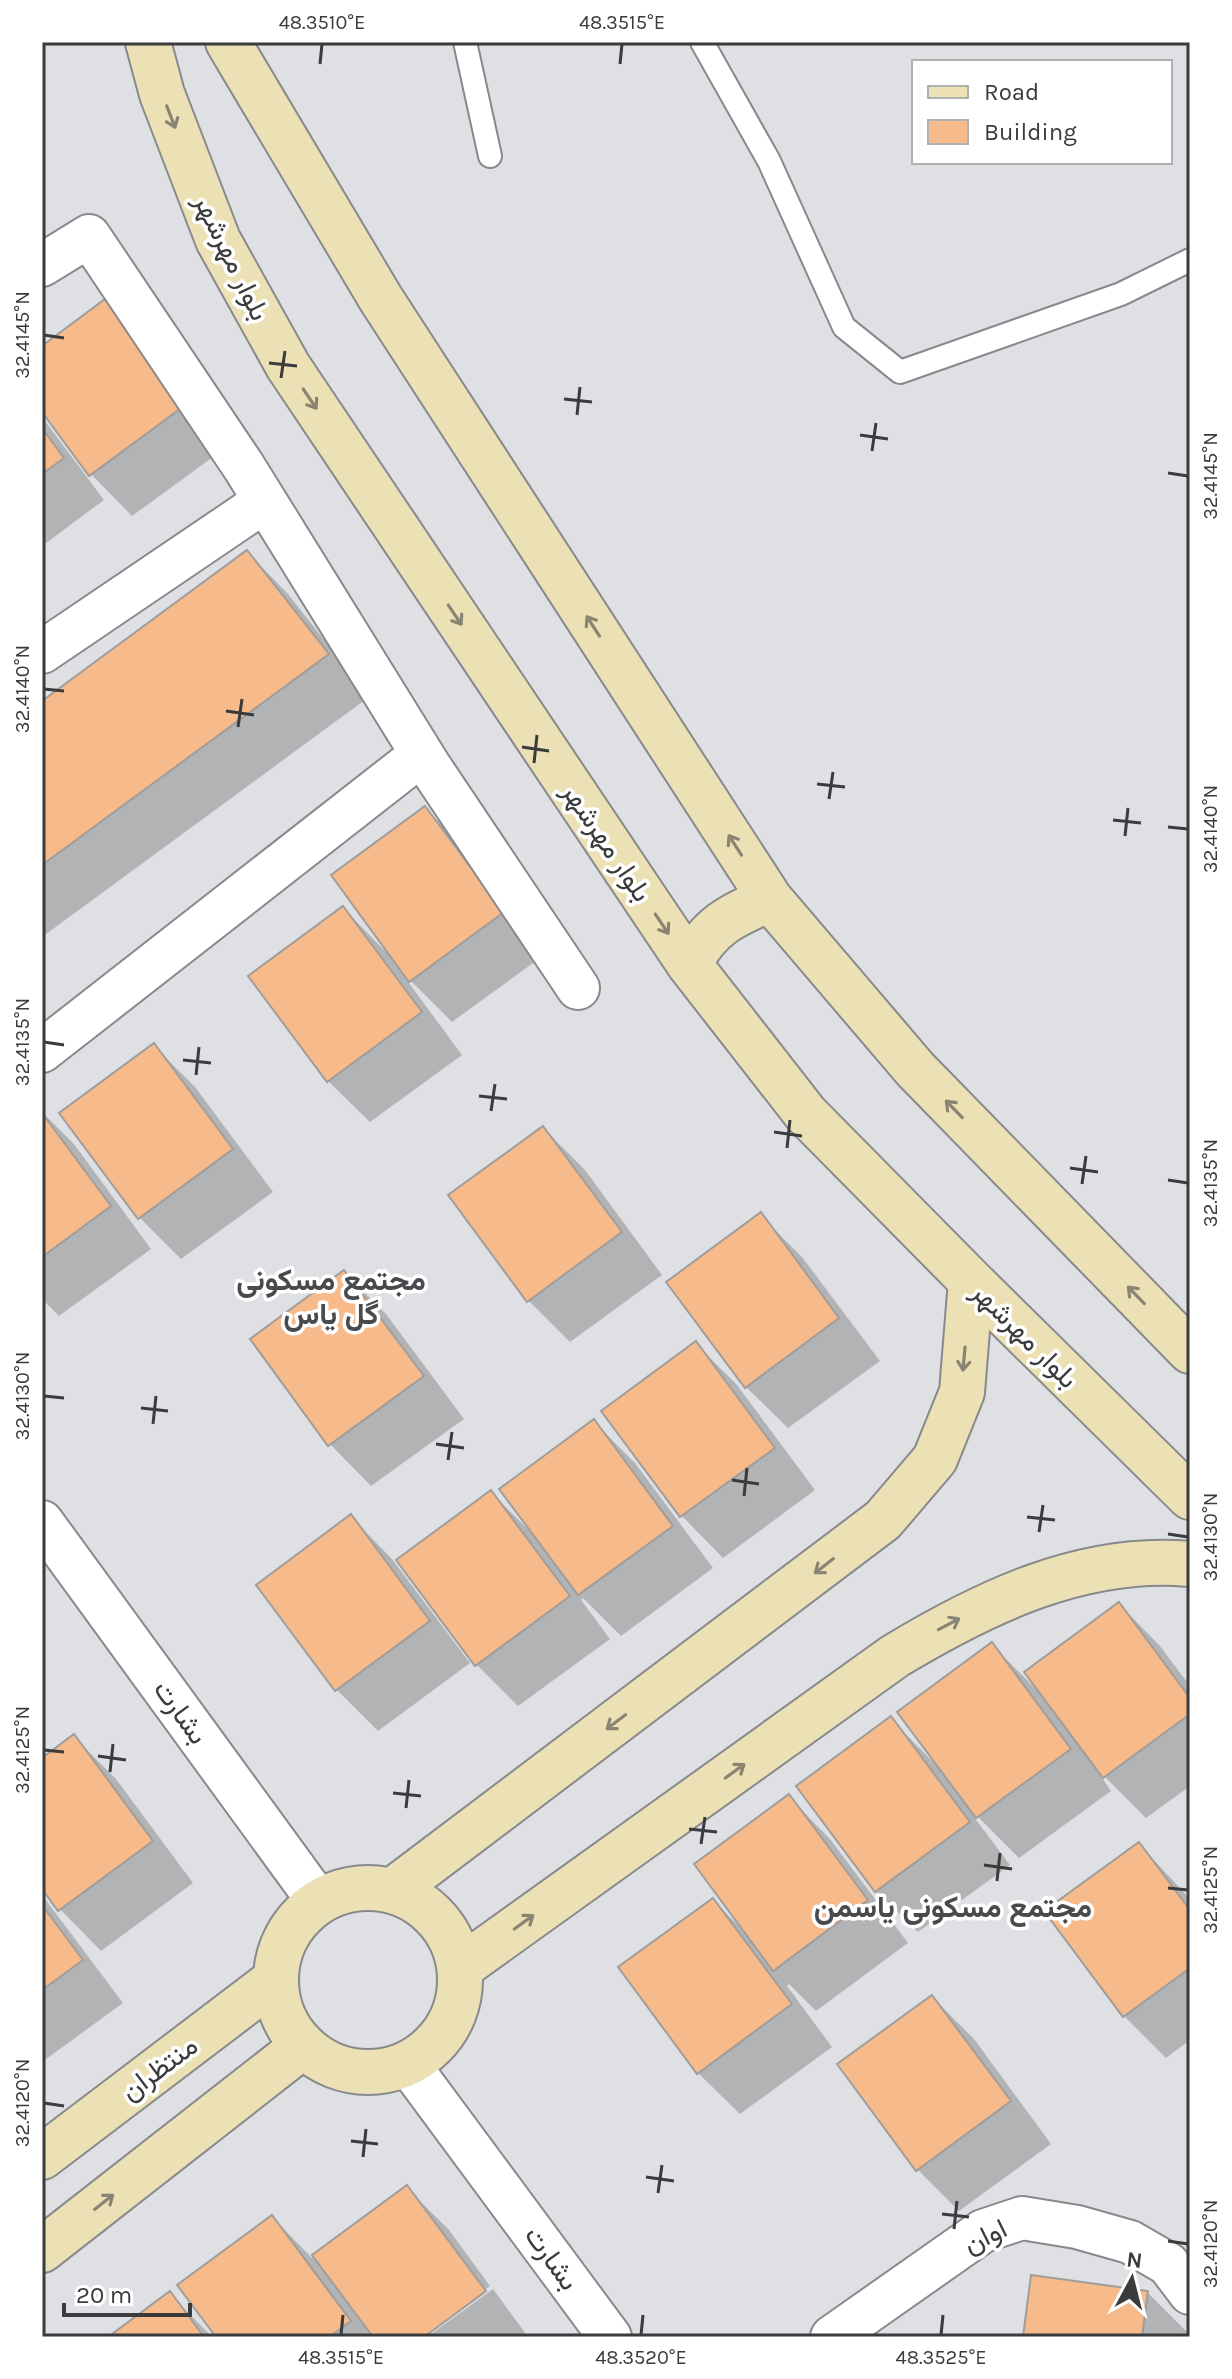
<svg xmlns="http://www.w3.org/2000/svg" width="1232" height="2379" font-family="Karla,Vazirmatn,sans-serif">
<rect width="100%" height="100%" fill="#dee0e3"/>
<path fill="#0003" d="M105,302L146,344L224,449L132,516L91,474L42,409V348Z
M42,417L104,500L42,546Z
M247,552L288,594L369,697L42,937V703Z
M425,808L467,850L544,955L452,1022L408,978L406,979L462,1055L370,1122L328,1081L343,908L387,953L389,951Z
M154,1046L195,1087L273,1192L181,1259L139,1217Z
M42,1112L74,1144L151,1249L59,1316L42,1299Z
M543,1128L585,1170L662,1275L570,1342L529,1301Z
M760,1215L802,1257L880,1361L788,1428L746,1387Z
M344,1272L386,1314L464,1419L371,1486L330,1444Z
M696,1344L737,1385L815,1490L723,1558L682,1516L604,1411Z
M594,1422L635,1463L713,1568L621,1636L583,1598L581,1600L610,1639L518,1706L477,1665L399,1560L491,1493L529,1530Z
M351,1517L392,1559L470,1663L378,1731L336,1689Z
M1119,1604L1160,1646L1190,1686V1786L1146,1818L1102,1774L1100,1775L1111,1791L1019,1858L976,1815L974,1817L1010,1865L918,1932L876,1891L891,1719L935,1764L992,1645L1034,1687Z
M74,1737L116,1779L193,1883L101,1951L60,1909L42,1885V1761Z
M789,1797L830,1839L908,1943L816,2011L789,1984L787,1986L832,2047L740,2114L698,2073L713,1900L740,1927L741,1925Z
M1139,1844L1190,1899V2040L1166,2058L1124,2016Z
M42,1895L123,2003L42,2062Z
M932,1997L974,2039L1051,2144L959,2211L918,2170Z
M407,2188L449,2230L490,2286L420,2337H219L272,2217L312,2258Z
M493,2289L526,2334L522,2337H427Z
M1147,2292L1189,2334L1188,2337H1025Z
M170,2294L212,2337H111Z"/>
<path fill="#f7ba8a" stroke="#a09d9b" stroke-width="2" d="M105,299L184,406L89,476L42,412V346Z
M42,428L64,458L42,474Z
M247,550L329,654L42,865V701Z
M425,806L504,912L409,982L331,875Z
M343,906L422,1012L327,1082L248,976Z
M154,1043L233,1149L138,1219L59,1113Z
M42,1113L111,1206L42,1257Z
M543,1126L622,1232L527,1302L448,1195Z
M761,1212L839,1318L745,1388L666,1282Z
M344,1270L424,1376L328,1446L250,1339Z
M696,1341L775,1448L680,1517L601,1411Z
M594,1419L673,1526L578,1595L499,1489Z
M491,1490L570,1596L475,1666L396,1560Z
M351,1514L430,1621L335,1691L256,1585Z
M1119,1602L1190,1698V1714L1103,1778L1024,1672Z
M992,1642L1071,1749L976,1818L897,1712Z
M891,1716L970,1822L875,1892L796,1786Z
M74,1734L153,1841L58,1911L42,1889V1758Z
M789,1794L868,1900L773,1971L694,1864Z
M1139,1842L1190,1910V1968L1123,2017L1044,1911Z
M713,1898L792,2004L697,2074L618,1967Z
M42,1905L83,1960L42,1990Z
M932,1995L1011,2101L916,2171L837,2064Z
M407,2185L486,2291L424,2337H373L312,2255Z
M272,2215L351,2321L329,2337H216L177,2285Z
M1031,2275L1148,2291L1142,2337H1023Z
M170,2291L204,2337H108Z"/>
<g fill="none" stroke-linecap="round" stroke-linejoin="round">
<defs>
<path id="lane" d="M465,42L490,156
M702,42L769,161L844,327L900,372L1121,294L1190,260"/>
<path id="street" d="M42,265L89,236L244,467L430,767L578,988
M42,652L265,501
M42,1051L422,754
M42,1522L319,1902
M408,2064L610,2337
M832,2337L983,2231L1022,2218L1077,2227L1130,2242L1168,2264L1190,2293"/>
<path id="secondary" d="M148,42L162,94L218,240L288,366L689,964L806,1114L971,1281L1190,1497
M228,42L381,299L770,899L915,1069L1190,1351
M689,964C710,925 731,916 770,899
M276 1980a92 92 0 1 1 184 0a92 92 0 1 1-184 0Z
M392,1891L883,1520L935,1459L962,1392L971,1281
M460,1968L895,1656C983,1603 1083,1554 1190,1564
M42,2157L275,1980
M42,2250L303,2046"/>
</defs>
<use href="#lane" stroke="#88898c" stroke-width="26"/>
<use href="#street" stroke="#88898c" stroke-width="46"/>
<use href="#secondary" stroke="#88898c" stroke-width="48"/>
<use href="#lane" stroke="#fff" stroke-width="22"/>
<use href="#street" stroke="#fff" stroke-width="42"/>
<use href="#secondary" stroke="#ece0b5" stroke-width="44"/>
</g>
<defs><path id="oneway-shaft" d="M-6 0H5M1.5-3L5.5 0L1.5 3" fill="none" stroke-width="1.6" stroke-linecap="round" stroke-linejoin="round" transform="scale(2)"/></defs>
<g stroke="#8a8572">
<use href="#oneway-shaft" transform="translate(171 117) rotate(69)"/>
<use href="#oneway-shaft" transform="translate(310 399) rotate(56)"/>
<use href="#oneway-shaft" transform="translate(455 615) rotate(56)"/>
<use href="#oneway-shaft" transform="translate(593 626) rotate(-123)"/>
<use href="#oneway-shaft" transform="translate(735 845) rotate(-123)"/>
<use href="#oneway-shaft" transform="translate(662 924) rotate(56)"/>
<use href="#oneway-shaft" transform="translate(954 1109) rotate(-134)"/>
<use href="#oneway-shaft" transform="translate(1136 1295) rotate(-134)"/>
<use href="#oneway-shaft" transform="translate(964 1359) rotate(95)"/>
<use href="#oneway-shaft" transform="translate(824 1566) rotate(142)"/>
<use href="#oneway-shaft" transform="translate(949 1624) rotate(-28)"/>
<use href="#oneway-shaft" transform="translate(616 1722) rotate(143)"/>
<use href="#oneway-shaft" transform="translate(735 1771) rotate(-36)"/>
<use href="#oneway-shaft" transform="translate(524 1922) rotate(-36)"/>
<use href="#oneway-shaft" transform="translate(104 2202) rotate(-38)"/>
</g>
<path fill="none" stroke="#3a3b3c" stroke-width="3" d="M320,64L322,44M620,64L622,44M44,335L64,338M269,363L297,366M281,378L285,351M564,399L592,402M577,415L580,387M860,435L888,439M872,451L876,423M1168,473L1188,476M44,689L64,691M226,711L254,715M238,727L242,699M522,747L549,751M534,763L537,735M817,784L845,787M829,799L833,772M1113,820L1141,823M1168,827L1188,829M1125,836L1128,808M44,1042L64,1045M183,1060L211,1063M196,1075L199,1047M479,1096L507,1099M491,1111L495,1084M774,1132L802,1136M787,1148L790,1120M1070,1168L1098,1172M1168,1180L1188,1183M1082,1184L1086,1156M44,1396L64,1398M141,1408L168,1411M153,1424L156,1396M436,1444L464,1448M448,1460L452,1432M732,1480L759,1484M744,1496L747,1468M1027,1517L1055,1520M1039,1532L1043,1505M1168,1534L1188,1537M44,1750L64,1752M98,1756L126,1760M110,1772L113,1744M393,1793L421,1796M406,1808L409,1780M689,1829L717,1832M701,1844L705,1817M984,1865L1012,1869M997,1881L1000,1853M1168,1888L1188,1890M44,2103L64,2106M351,2141L378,2144M363,2157L366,2129M646,2177L674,2181M658,2193L662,2165M942,2214L969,2217M954,2229L957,2201M1168,2241L1188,2244M341,2335L343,2315M641,2335L643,2315M941,2335L943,2315"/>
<g text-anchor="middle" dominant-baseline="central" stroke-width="7" stroke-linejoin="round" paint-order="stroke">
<g font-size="28" fill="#3a3b3c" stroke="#fff">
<text transform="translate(232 257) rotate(64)">بلوار مهرشهر</text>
<text transform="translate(607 842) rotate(56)">بلوار مهرشهر</text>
<text transform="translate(1025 1335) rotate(45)">بلوار مهرشهر</text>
<text transform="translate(181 1712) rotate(54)">بشارت</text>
<text transform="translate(159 2068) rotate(-37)">منتظران</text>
<text transform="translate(985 2236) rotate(-26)">اوان</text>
<text transform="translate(552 2258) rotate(54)">بشارت</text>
</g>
<g font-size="30" font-weight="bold" fill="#494a4d" stroke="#fff">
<text x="331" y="1280">مجتمع مسکونی<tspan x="331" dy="34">گل یاس</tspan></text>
<text x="953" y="1907">مجتمع مسکونی یاسمن</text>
</g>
</g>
<rect width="1232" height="2379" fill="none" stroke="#ffffff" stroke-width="88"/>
<rect x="912" y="60" width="260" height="104" fill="#ffffff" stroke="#b0b1b1" stroke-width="2"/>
<rect x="928" y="86" width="40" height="12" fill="#ece0b5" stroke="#b0b1b1" stroke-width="2"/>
<text x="984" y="100" font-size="24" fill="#3a3b3c">Road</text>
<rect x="928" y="120" width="40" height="24" fill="#f7ba8a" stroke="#b0b1b1" stroke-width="2"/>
<text x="984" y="140" font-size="24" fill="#3a3b3c">Building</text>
<g transform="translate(1132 2279) rotate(7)" stroke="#ffffff" stroke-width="6" paint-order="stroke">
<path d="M0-6L14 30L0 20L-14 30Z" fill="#3a3b3c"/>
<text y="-12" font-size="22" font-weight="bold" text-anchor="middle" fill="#3a3b3c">N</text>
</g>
<path d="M64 2303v12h126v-12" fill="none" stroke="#3a3b3c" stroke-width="4"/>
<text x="76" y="2303" font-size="24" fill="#3a3b3c" stroke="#ffffff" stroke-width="6" paint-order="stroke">20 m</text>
<rect x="44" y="44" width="1144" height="2291" fill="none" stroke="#3a3b3c" stroke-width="3"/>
<g font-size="20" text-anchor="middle" fill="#3a3b3c">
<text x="322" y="29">48.3510°E</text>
<text x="622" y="29">48.3515°E</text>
<text transform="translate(22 335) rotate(-90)" y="7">32.4145°N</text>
<text transform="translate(1210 476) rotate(-90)" y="7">32.4145°N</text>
<text transform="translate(22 689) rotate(-90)" y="7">32.4140°N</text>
<text transform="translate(1210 829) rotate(-90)" y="7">32.4140°N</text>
<text transform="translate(22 1042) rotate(-90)" y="7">32.4135°N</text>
<text transform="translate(1210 1183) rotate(-90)" y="7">32.4135°N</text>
<text transform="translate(22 1396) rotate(-90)" y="7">32.4130°N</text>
<text transform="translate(1210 1537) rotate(-90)" y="7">32.4130°N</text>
<text transform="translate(22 1750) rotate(-90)" y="7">32.4125°N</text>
<text transform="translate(1210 1890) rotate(-90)" y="7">32.4125°N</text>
<text transform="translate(22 2103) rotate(-90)" y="7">32.4120°N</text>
<text transform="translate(1210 2244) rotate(-90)" y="7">32.4120°N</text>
<text x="341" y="2364">48.3515°E</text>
<text x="641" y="2364">48.3520°E</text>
<text x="941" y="2364">48.3525°E</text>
</g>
</svg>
